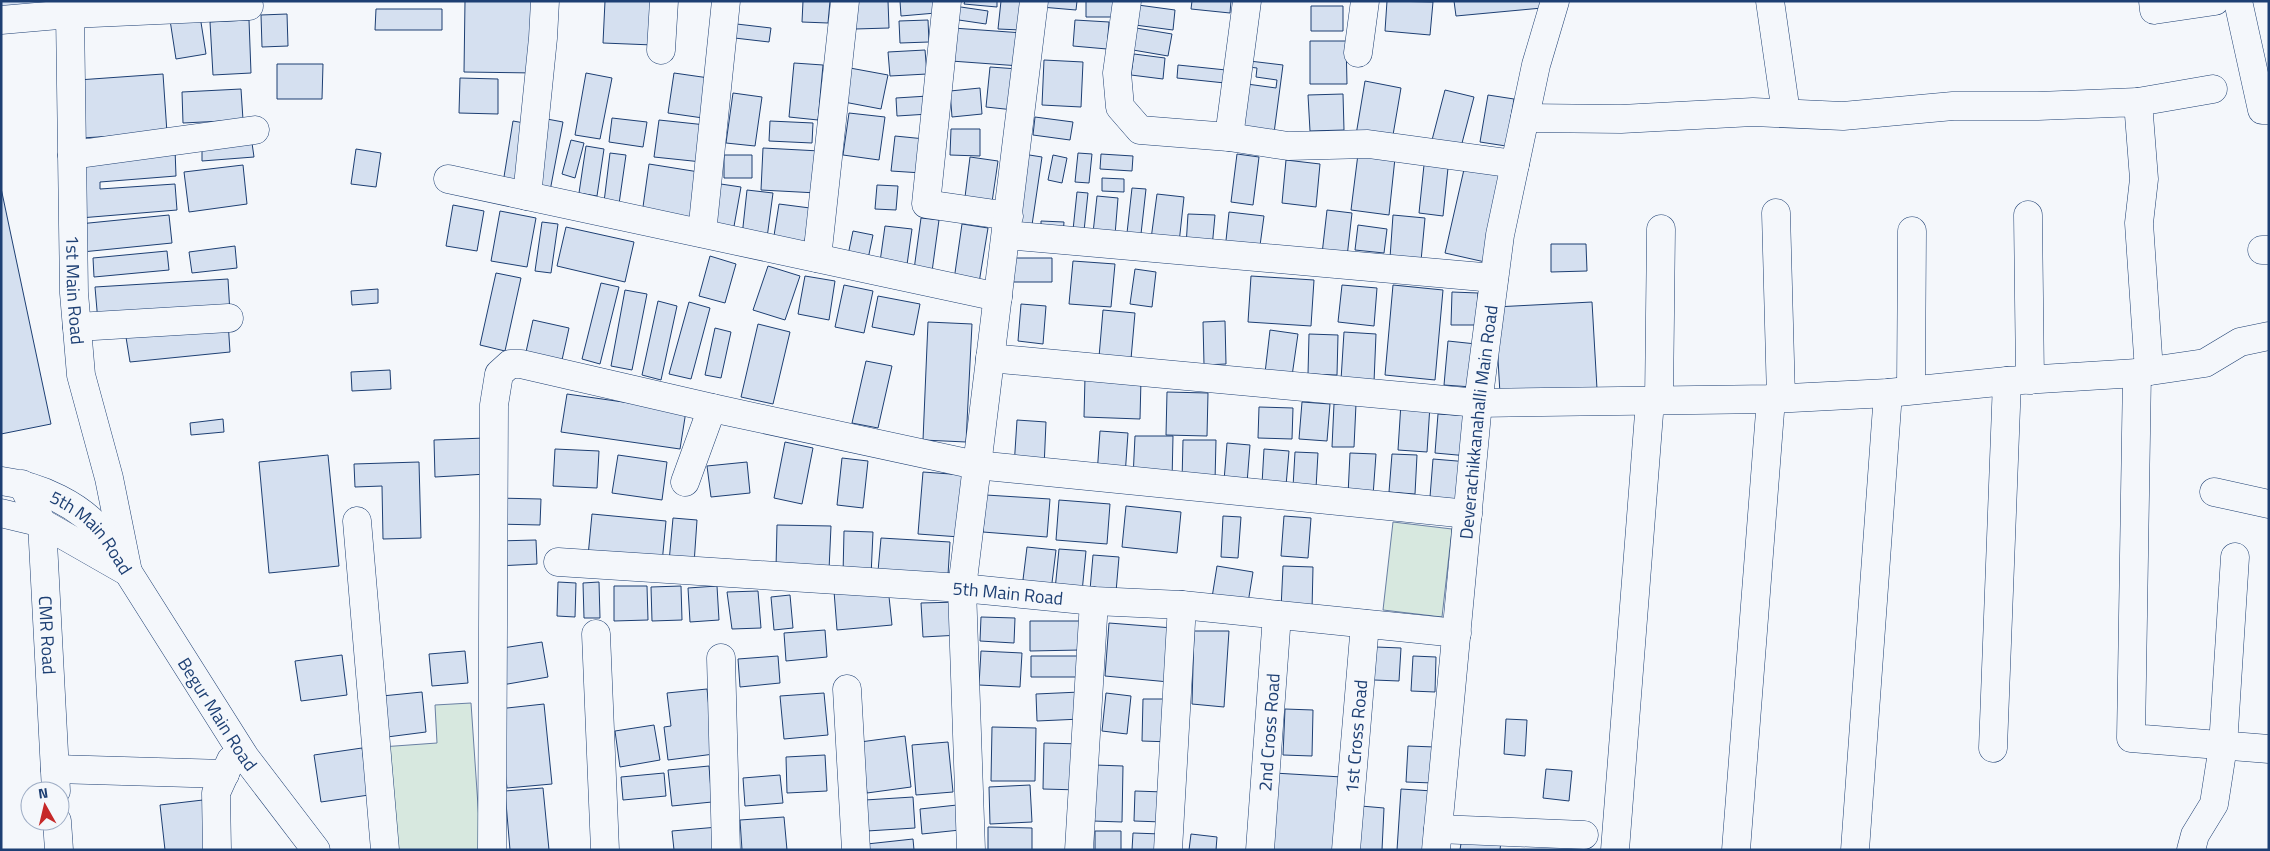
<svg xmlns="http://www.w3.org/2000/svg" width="2270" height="851" font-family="'Titillium Web',sans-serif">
<rect width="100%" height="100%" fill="#f4f7fb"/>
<path fill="#d7e8df" stroke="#687fa3" d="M1393,522L1452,529L1442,617L1383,610Z
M471,703L481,850H388L381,747L437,743L435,705Z"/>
<path fill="#d5e0f0" stroke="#1d3f73" d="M1,1H60L1,9Z
M465,1H536L535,73L464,72Z
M605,1H655L653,45L603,43Z
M803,1H830L828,23L802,22Z
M854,1H888L889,28L855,29Z
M900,1H935L936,13L901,16Z
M965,1H997V7L964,4Z
M1001,1H1024L1021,30L998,29Z
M1042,1H1077L1076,10L1041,7Z
M1086,1H1117V17H1086Z
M1192,1H1231L1230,13L1191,9Z
M1387,1L1433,2L1430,35L1385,31Z
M1454,1H1541L1542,8L1456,16Z
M1138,5L1175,10L1173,30L1135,25Z
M954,6L988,11L986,24L952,19Z
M1311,6H1343V31H1311Z
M376,9H442V30H375Z
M287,14L288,46L262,47L261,15Z
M200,16L206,54L176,59L170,20Z
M249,20L251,73L213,75L210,22Z
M928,20L929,42L900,43L899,21Z
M1075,20L1109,22L1107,49L1073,46Z
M728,23L771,28L769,42L726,37Z
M953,28L1023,33L1020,66L951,61Z
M1136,28L1172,34L1168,56L1133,50Z
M1310,41H1346L1347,84H1310Z
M925,50L927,74L890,76L888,52Z
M1134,54L1165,58L1163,79L1131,75Z
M1044,60L1083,62L1081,107L1042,105Z
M1241,60L1283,65L1274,133L1241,129L1247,84L1276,88L1277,80L1256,77L1257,68L1240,66Z
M794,63L823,65L818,120L789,117Z
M277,64H323L322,99H277Z
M1178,65L1226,70L1225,83L1177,78Z
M990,67L1018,69L1014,110L986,107Z
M850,68L888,75L881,109L844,102Z
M586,73L612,78L600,139L575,135Z
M674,73L709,78L703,118L668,113Z
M163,74L167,133L81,138L78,80Z
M460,78L498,79V114L459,113Z
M1365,81L1401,88L1392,141L1356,135Z
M980,88L982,114L952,117L950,91Z
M241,89L243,120L183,123L182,92Z
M1445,90L1474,97L1461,147L1432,140Z
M733,93L762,97L755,146L726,143Z
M1343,94L1344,130L1310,131L1308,95Z
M1488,95L1514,99L1506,146L1480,142Z
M928,96L929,114L897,116L896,98Z
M849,113L885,117L879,160L843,155Z
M1035,117L1073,122L1070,140L1033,135Z
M612,118L647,122L643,147L609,142Z
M547,119L563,122L550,191L534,188Z
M659,120L706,125L702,162L654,157Z
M513,121L530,124L520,186L503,183Z
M770,121L813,123L812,143L769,141Z
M951,129H980V156L950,155Z
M251,136L254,157L202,161V148Z
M895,136L925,139L922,173L891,171Z
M571,140L584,143L575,178L562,174Z
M586,146L604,149L597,196L579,193Z
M763,148L820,151L817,193L761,190Z
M175,149L176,176L100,182V189L175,184L177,210L80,218L76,157Z
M356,149L381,153L376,187L351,184Z
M610,153L626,155L619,204L604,202Z
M1078,153L1092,154L1089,183L1075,182Z
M1023,154L1042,157L1032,225L1013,223Z
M1101,154L1133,156L1132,171L1100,169Z
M1237,154L1259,157L1253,205L1231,202Z
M1358,154L1395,158L1389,215L1351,210Z
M724,155H752V178H724Z
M1053,155L1067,158L1062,183L1048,180Z
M970,157L998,161L991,209L964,205Z
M1286,160L1320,164L1316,207L1282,203Z
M649,164L699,172L691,221L642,214Z
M243,165L247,204L189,212L184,172Z
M1424,165L1448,168L1443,216L1419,213Z
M1465,165L1505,174L1485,262L1445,253Z
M1102,178L1124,179V192L1102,191Z
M714,183L741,187L733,232L707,228Z
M877,185L898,186L896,210L875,209Z
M1,188L51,424L1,434Z
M1132,188L1146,189L1141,234L1127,233Z
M747,190L773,193L767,238L742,236Z
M1077,192L1088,193L1084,231L1073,230Z
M1157,194L1184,197L1179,243L1151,239Z
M1097,196L1118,198L1115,235L1093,233Z
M779,204L810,208L804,247L773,242Z
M453,205L484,211L477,251L446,246Z
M1327,210L1352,213L1347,257L1322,254Z
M500,211L536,218L527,267L491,261Z
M1229,212L1264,216L1259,253L1225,250Z
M1188,214L1215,215L1212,248L1186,246Z
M169,215L172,243L82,252L79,224Z
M1393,215L1425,218L1421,261L1390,258Z
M921,218L939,220L931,279L913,277Z
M1041,221L1064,222L1063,235H1041Z
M542,222L558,224L551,273L535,271Z
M962,224L988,228L979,283L954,280Z
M1358,225L1387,229L1384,253L1355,250Z
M885,226L912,229L906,272L879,269Z
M566,227L634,242L625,282L557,266Z
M853,231L873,235L868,259L848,255Z
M1551,244H1586L1587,271L1551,272Z
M235,246L237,268L192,273L189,252Z
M167,251L169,270L94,277L93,258Z
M710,256L736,264L725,303L699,296Z
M1009,258H1052V282H1009Z
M1073,261L1115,264L1111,307L1069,304Z
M768,266L800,276L785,320L753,310Z
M1135,269L1156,272L1152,307L1130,304Z
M496,273L521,278L505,351L480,345Z
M805,276L835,281L829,320L798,314Z
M1251,276L1314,280L1311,326L1248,322Z
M228,279L230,314L98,322L95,287Z
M601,283L619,287L600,364L582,359Z
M844,285L873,291L864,333L835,327Z
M1342,285L1377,288L1374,326L1338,322Z
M1393,285L1443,290L1435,380L1385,375Z
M378,289V303L352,305L351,291Z
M625,290L647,294L632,370L611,366Z
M1452,292L1478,293L1476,325H1451Z
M878,296L920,304L914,335L872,327Z
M658,301L677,306L661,380L642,375Z
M689,302L710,308L691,379L669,374Z
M1592,302L1597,389L1500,394L1495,307Z
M1021,304L1046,306L1043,344L1018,341Z
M1103,310L1135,313L1131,359L1099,357Z
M533,320L569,328L562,360L526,352Z
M228,321L230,352L130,362L125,331Z
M1225,321L1226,364L1204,365L1203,322Z
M928,322L972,324L966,442L923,440Z
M758,324L790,332L773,404L741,397Z
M715,328L731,332L721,378L705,375Z
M1270,330L1298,334L1292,376L1265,373Z
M1344,332L1376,334L1374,382L1341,380Z
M1309,334L1338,335L1337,375L1308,374Z
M1448,341L1476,344L1472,387L1444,385Z
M866,361L892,366L878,428L852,423Z
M390,370L391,389L352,391L351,372Z
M1085,377L1141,379L1140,419L1084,417Z
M1167,392L1208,393L1207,436L1166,435Z
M567,394L686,411L680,449L561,432Z
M1302,402L1330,404L1327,441L1299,439Z
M1401,403L1430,405L1427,452L1398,450Z
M1334,404H1356L1354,447H1332Z
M1259,407L1293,408L1292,439L1258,438Z
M1438,414L1471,416L1468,456L1435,453Z
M223,419L224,432L191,435L190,423Z
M1017,420L1046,422L1044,468L1014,467Z
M1100,431L1128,433L1125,476L1097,475Z
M1135,436H1173L1172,481L1133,478Z
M485,438L487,474L435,477L434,440Z
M1183,440H1216L1215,481H1182Z
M785,442L813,448L802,504L774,498Z
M1227,443L1250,445L1247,483L1224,481Z
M555,449L599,451L597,488L553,486Z
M1264,449L1289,451L1286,486L1262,484Z
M1295,452L1318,453L1316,488L1293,487Z
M1350,453L1376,454L1373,496L1348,495Z
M1392,454L1417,455L1415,494L1389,492Z
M328,455L339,566L269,573L259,462Z
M618,455L667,462L662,500L612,493Z
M842,458L868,461L863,508L837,505Z
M1433,459L1469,462L1466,500L1430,497Z
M419,462L421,538L383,539L382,486L355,487L354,464Z
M747,462L750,493L711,497L707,466Z
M923,472L964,475L960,537L918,534Z
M986,495L1050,499L1047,537L983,532Z
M496,498L541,499L540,525L495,524Z
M1059,500L1110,504L1107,544L1056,540Z
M1126,506L1181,512L1177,553L1122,547Z
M592,514L666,521L662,563L588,556Z
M1223,516L1241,517L1238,558L1221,557Z
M1284,516L1311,518L1308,558L1281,556Z
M673,518L697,520L694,564L669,562Z
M777,525L831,526L829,570L776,568Z
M844,531L873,532L871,576L843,575Z
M881,538L950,542L948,575L878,571Z
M536,540L537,564L497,566V541Z
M1027,547L1056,550L1051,591L1022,588Z
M1059,549L1086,551L1082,592L1055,590Z
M1093,555L1119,557L1116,592L1090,590Z
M1217,566L1253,572L1247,609L1211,604Z
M1283,566L1313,567L1312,610L1281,609Z
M558,582L576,583L575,617L557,616Z
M599,582L600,618H584L583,583Z
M614,586H647L648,620L614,621Z
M681,586L682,620L652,621L651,587Z
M717,586L719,620L690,622L688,588Z
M888,587L892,625L837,630L834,591Z
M758,591L761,628L732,629L727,592Z
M790,595L793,628L774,630L771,597Z
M959,602L960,635L923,637L921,603Z
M981,617L1015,618L1014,643L980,641Z
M1030,621H1080V650L1030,651Z
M1109,623L1173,628L1169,682L1105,676Z
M825,630L827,657L786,661L784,633Z
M1194,631H1229L1224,707L1192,704Z
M542,642L548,677L502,685L496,649Z
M1376,647L1401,648L1399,681L1374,680Z
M465,651L468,683L432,686L429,654Z
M981,651L1022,653L1020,687L979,685Z
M342,655L347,695L301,701L295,661Z
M778,656L780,683L740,687L738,659Z
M1031,656H1079V677H1031Z
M1413,656L1436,657L1435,692L1411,691Z
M707,689L714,754L668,760L664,727L671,726L667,693Z
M422,692L426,732L387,737L382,696Z
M1080,692L1081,719L1037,721L1036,694Z
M824,693L828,735L784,739L780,696Z
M1106,693L1131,696L1127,734L1102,731Z
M1143,699H1173L1172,742L1142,741Z
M544,704L552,784L507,788L498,709Z
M1285,709L1313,710L1312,756L1283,755Z
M1506,719L1527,720L1525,756L1504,754Z
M654,725L660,760L620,767L615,731Z
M992,727L1036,728L1035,781H991Z
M905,736L911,787L867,793L860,742Z
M948,742L953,792L916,795L912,745Z
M1044,743L1082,744L1080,790L1043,789Z
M1408,746L1435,747L1433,783L1406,782Z
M362,748L369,795L321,802L314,755Z
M825,755L827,791L787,793L786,757Z
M1095,765L1123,766L1122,822L1093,821Z
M709,766L712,802L672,806L668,770Z
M1546,769L1572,771L1569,801L1543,798Z
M664,773L666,796L623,800L621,777Z
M1274,773L1342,777L1338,850H1270Z
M780,775L783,803L745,806L743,778Z
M1030,785L1032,822L990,824L989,787Z
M543,788L549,850H510L505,791Z
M1401,789L1433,791L1429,850H1397Z
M1135,791L1164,792L1162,822L1134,821Z
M913,797L915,828L867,831L865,800Z
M203,800L208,850H165L160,805Z
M957,805L960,830L922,834L920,809Z
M1361,806L1384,808L1382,850H1359Z
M784,817L787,850H742L740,820Z
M718,827L720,850H674L672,831Z
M988,827L1032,828V850H988Z
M1095,831H1121V850H1095Z
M1133,833L1161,834L1160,850H1132Z
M1191,834L1217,837L1216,850H1189Z
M1462,837L1501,841L1500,850H1460Z
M913,839L914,850H867V844Z"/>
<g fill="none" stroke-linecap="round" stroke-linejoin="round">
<defs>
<g id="minor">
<path id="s1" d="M72,1L70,14L74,293L81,375L109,478L128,572L245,757L316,850"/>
<path d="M947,1L926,204L1009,216"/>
<path d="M1127,1L1117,73L1120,107L1140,130L1229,137L1288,146L1368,144L1515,164"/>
<path d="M1770,1L1786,113"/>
<path d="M2153,1L2154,10L2215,1"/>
<path d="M2238,1L2262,110H2269"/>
<path d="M1,20L70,14L249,6"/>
<path d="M661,50L664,1"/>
<path d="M1358,53L1365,1"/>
<path d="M2138,102L2213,89"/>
<path d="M1525,118L1621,119L1753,112L1843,116L1953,106H2038L2138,102L2144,179L2139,223L2149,371"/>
<path d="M1229,137L1247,1"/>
<path d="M72,155L255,130"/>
<path d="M448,179L998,297"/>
<path d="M527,196L543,38L545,1"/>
<path d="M1776,213L1781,398"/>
<path d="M2028,215L2030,380"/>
<path d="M702,233L726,1"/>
<path d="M1006,235L1494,278"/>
<path d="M2262,250H2269"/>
<path d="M817,258L845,1"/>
<path d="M77,327L229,318"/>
<path d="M990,358L1478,403L1771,399L1888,393L2007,381L2137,373L2205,363L2240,342L2269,336"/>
<path d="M2137,373L2131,738L2269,749"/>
<path d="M1911,390L1912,231"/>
<path d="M1659,401L1661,229"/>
<path d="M685,482L712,408"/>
<path id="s2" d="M22,484L42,523L56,791"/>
<path d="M2214,492L2269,504"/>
<path d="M357,521L385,850"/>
<path id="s3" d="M558,562L962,588L1094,601L1182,605L1457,633"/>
<path d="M596,634L605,850"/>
<path d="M721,658L726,850"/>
<path d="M847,689L856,850"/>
<path d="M1993,748L2007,381"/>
<path d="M55,769L225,774"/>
<path d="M57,821L59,850"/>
<path d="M1438,829L1584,835"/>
<path d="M217,850L216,793L231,760"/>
<path d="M492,850L494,405L499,374L510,364H521L712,408L976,465L1468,514"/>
<path d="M971,850L962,588L1034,1"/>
<path d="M1079,850L1094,601"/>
<path d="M1168,850L1182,605"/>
<path id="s4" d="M1260,850L1277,615"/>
<path id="s5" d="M1346,850L1365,624"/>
<path id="s6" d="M1436,850L1478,403L1500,235L1536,65L1555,1"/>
<path d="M1615,850L1650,401"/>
<path d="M1736,850L1771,399"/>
<path d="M1855,850L1888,393"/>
<path d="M2191,850L2195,835L2214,804L2223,746L2235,557"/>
</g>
<g id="major">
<path id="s7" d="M1,481C39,486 82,505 105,536C113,547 120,560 128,572"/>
<path d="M1,513L42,523L126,571"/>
</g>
</defs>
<use href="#minor" stroke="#1d3f73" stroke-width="29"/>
<use href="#major" stroke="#1d3f73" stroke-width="29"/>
<use href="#minor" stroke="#f4f7fb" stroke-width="28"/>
<use href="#major" stroke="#f4f7fb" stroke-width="28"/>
</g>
<g text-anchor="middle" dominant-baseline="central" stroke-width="4" stroke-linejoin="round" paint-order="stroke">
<g font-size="18" fill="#1d3f73" stroke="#f4f7fb">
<text stroke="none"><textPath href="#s1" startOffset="289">1st Main Road</textPath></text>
<text stroke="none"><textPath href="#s6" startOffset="430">Deverachikkanahalli Main Road</textPath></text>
<text stroke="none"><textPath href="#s7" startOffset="108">5th Main Road</textPath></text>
<text stroke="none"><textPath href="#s3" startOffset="451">5th Main Road</textPath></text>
<text stroke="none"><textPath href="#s2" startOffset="156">CMR Road</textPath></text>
<text stroke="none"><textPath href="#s1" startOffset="745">Begur Main Road</textPath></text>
<text stroke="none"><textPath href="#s4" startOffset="118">2nd Cross Road</textPath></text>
<text stroke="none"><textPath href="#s5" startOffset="114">1st Cross Road</textPath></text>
</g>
</g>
<rect width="2270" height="851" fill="none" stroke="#1d3f73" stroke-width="5"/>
<g transform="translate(45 806) rotate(352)"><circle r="24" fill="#f4f7fb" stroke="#9eadc5"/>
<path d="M0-4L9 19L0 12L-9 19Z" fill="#c62828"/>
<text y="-8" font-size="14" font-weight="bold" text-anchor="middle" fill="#1d3f73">N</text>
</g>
</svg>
